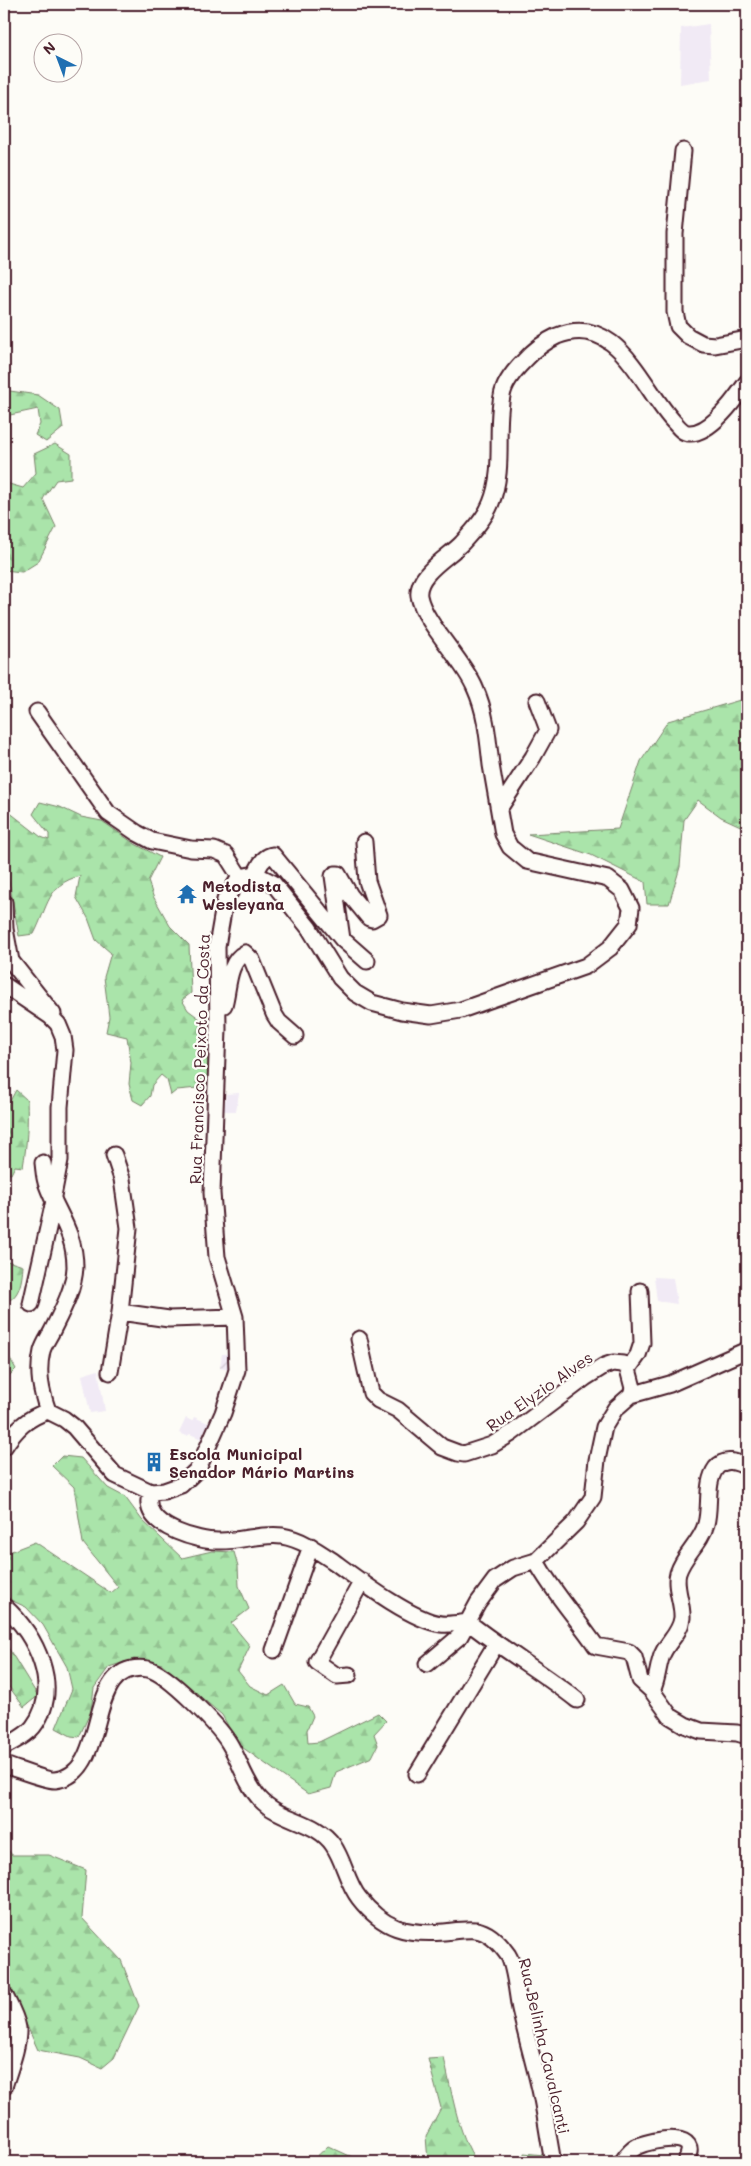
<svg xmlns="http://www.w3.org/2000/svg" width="751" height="2166" font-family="Mali,sans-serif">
<defs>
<pattern id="industrial-furrows" width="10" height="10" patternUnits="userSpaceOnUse" patternTransform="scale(1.25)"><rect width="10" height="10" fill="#f1eaf5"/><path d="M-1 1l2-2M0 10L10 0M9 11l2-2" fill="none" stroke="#d0c8d2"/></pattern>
<pattern id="forest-firs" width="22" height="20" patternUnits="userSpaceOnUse" patternTransform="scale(1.25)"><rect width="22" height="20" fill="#aae4aa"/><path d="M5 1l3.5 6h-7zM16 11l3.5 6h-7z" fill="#94c392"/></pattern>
</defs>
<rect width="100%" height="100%" fill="#fdfcf7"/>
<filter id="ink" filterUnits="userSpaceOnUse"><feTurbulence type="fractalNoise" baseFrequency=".02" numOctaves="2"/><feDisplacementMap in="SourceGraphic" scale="10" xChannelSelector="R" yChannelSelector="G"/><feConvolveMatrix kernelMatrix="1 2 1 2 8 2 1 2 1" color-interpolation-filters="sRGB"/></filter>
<g filter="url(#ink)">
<path fill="#f1eaf5" d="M709,24L711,79L680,84L681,28Z
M239,1093L236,1111H224L226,1094Z
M654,1277L673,1278L677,1304L657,1301Z
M98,1370L105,1411L90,1413L82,1375Z
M194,1417L208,1423L201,1439L190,1434L187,1436L179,1433L186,1418L192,1421Z"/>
<path fill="url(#industrial-furrows)" d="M222,1354H231L228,1370L220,1368Z"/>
<path fill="url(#forest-firs)" stroke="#7a826a" d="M10,391L38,395L60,410L63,428L46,442L35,435L40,424L38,409L10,415C8,434 11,450 4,468V393Z
M55,444L71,454V478L56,480L43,499L56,527L38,562L22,572L4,570V473L9,484L23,488L36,473L34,454Z
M747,698V829L721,817L698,800L684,820L680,867L669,904H647L645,882L591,855L528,834L618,829L641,761L668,721Z
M40,802L60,807L81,817L102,821L135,844L160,857L148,881L153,896L170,926L189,945L191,993L182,1000L188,1010L200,1019V1043L208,1061V1087L177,1090L171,1095L167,1080L161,1075L152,1085L150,1096L142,1105L133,1100L129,1084L131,1063L127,1037L106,1032L109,1017L104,977L111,953L96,940L88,918L76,897L80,876C47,884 48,907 34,934L19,936L10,886L4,869V808L41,837L49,840V834L33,814Z
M747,845V901L742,882Z
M16,1090L27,1100C28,1123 27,1144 23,1167L15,1166L11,1174L4,1173V1112Z
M4,1260L23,1266C22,1280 20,1299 4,1302Z
M4,1348L16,1369L7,1378L4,1377Z
M62,1456L81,1458L108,1488L125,1497L142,1520L182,1558L212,1551L234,1552L238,1566L239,1586L249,1609L231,1623L250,1646L238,1671L250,1686L268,1695L284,1685L295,1704L308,1707L313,1716L307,1730L308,1743L319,1742L378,1713L386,1721L374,1734L378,1745L372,1757L336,1772L331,1788L308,1794L239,1745L222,1715L162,1664L134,1659L109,1667L94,1688L91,1711L79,1737L71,1736L56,1728L72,1689L67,1667L43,1625L26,1607L4,1597V1554L35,1542L111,1593L118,1587L83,1543L74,1487L52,1466Z
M4,1641L38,1696L24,1707L4,1680Z
M4,1845L12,1855H49L86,1870L82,1918L121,1960L139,2006L114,2058L102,2068L80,2058L38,2050L4,1975Z
M444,2058C452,2092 457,2133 477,2162H428L426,2136L441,2108L428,2059Z
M328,2146L352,2157V2162H311Z
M524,2153L544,2155L545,2162H524Z"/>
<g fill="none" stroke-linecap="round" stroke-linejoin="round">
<defs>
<path id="minor" d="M683,151L675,234V312L678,326L688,336L703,344L715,345L747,339
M37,712L108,813L137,833L152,841L191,849L214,850L226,855L240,877
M499,809L533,757L548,730L537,701
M255,876C258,867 263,856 273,855L342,939L367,961
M4,902L5,929L11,961L53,1014
M342,939L333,876L335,874H338L350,895L369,918L372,919L379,915L367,881L364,842
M4,985L50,1016L58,1024L63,1036L65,1050L60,1107V1160L53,1196
M224,1005C229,989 227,962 245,953L252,960L274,1014L279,1022L295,1036
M43,1163C44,1170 44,1178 47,1185C58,1215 75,1233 75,1267C74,1289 62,1311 52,1331C49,1337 44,1344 42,1351C37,1372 41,1391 48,1411
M31,1304L54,1201
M120,1312L169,1319L235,1317
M359,1339L371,1393L378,1400L398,1410L442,1447L458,1453L464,1454L492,1445L512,1433L585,1378L604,1366L613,1363L623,1364L628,1369L633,1388L631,1395L615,1409L604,1427L597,1460L593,1497L576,1522L536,1561L513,1568L495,1580L478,1603L460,1636L427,1664
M628,1369L638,1355L642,1343L640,1291
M110,1372L120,1312L129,1228L122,1179L114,1155
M631,1395L670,1384L747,1350
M4,1447C16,1429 27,1418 48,1411L64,1419L74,1427L115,1475L151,1492L164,1491L181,1485L198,1469L223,1413L237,1370L235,1317L217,1257L212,1193L218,1029L217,946L225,900L240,877L250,875L261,877L273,883L309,928L340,978L355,993L372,1003L402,1011L431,1015L461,1010L586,966L610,948L629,924L631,908L622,890L608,879L527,861L510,847L503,834C499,811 495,788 491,765C488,738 486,712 475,688C463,659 424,623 419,596C416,574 449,557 462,543C473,531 485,518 491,503C505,469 495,431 502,396C504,383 515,370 524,361C533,351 544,342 557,336C617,312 641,386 673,421C678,426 682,433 689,433C711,434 736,398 747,382
M151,1492C150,1495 148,1500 149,1503C150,1528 198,1541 218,1541C239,1542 261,1533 282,1536C301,1539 318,1551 333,1561C359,1580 411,1620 441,1624C450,1625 460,1623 468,1622C503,1650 542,1672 577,1700
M536,1561C552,1591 576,1617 596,1646L629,1652L634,1657L640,1680L652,1691L670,1716L685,1725L701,1731L737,1733L747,1736
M4,1606C36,1635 63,1688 33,1727C25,1737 14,1741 4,1747
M274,1650L311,1546
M349,1675L337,1676L317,1662L362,1581
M652,1691C658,1678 657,1671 661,1658C665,1643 680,1635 682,1618C683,1603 674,1587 678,1573C684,1554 701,1543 706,1524C711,1506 705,1483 716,1468C725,1457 737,1462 747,1467
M4,1767L7,1766C17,1769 47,1781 55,1780C113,1774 81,1658 148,1669C167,1673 218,1725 229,1743C240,1761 245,1783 260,1799C280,1821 316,1820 333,1845C344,1861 347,1883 359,1898C383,1929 407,1935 444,1932C454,1931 466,1929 476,1930C489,1932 501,1945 508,1955C515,1966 517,1995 520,2009C526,2035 533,2060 539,2085C545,2110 548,2137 553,2162
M417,1774L496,1644
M4,1994C9,2004 16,2016 18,2028C19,2046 9,2070 4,2087
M622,2162C626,2156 632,2149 638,2146C654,2139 704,2130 685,2162"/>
</defs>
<use href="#minor" stroke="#4a1f2b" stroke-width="19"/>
<use href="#minor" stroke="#fdfcf7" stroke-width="15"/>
</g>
</g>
<defs>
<symbol id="temple-bare" viewBox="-9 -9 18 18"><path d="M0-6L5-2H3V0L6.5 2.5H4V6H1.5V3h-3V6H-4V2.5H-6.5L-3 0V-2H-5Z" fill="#1f6fb2" stroke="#fdfcf7" stroke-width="2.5" paint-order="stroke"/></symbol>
<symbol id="building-bare" viewBox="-9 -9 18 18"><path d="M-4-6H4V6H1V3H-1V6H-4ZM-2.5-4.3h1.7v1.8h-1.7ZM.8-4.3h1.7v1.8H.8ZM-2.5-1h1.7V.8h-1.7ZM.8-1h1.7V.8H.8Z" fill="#1f6fb2" stroke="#fdfcf7" stroke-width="2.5" paint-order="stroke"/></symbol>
</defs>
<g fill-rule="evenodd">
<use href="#temple-bare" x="173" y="880" width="28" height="28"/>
<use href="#building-bare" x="140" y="1448" width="28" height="28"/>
</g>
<g text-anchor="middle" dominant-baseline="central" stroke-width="4.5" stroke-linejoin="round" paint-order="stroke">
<g font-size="16" font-weight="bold" fill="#4a1f2b" stroke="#fdfcf7" text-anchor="start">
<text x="202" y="885">Metodista<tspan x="202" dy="18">Wesleyana</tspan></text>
<text x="169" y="1453">Escola Municipal<tspan x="169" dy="18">Senador Mário Martins</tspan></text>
</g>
<g font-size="16" fill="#4a1f2b" stroke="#fdfcf7">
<text transform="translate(199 1059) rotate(-88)">Rua Francisco Peixoto da Costa</text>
<text transform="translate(539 1391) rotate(-35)">Rua Elyzio Alves</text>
<text transform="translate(545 2046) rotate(77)">Rua Belinha Cavalcanti</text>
</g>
</g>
<rect width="751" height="2166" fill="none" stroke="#fdfcf7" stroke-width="20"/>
<rect x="10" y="10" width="731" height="2146" fill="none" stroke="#4a1f2b" stroke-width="2" filter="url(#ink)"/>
<g transform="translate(58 58) rotate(318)"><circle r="24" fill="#fdfcf7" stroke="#b5a4a5"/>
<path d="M0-4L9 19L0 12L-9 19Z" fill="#1f6fb2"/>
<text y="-8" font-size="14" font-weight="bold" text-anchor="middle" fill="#4a1f2b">N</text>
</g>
</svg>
